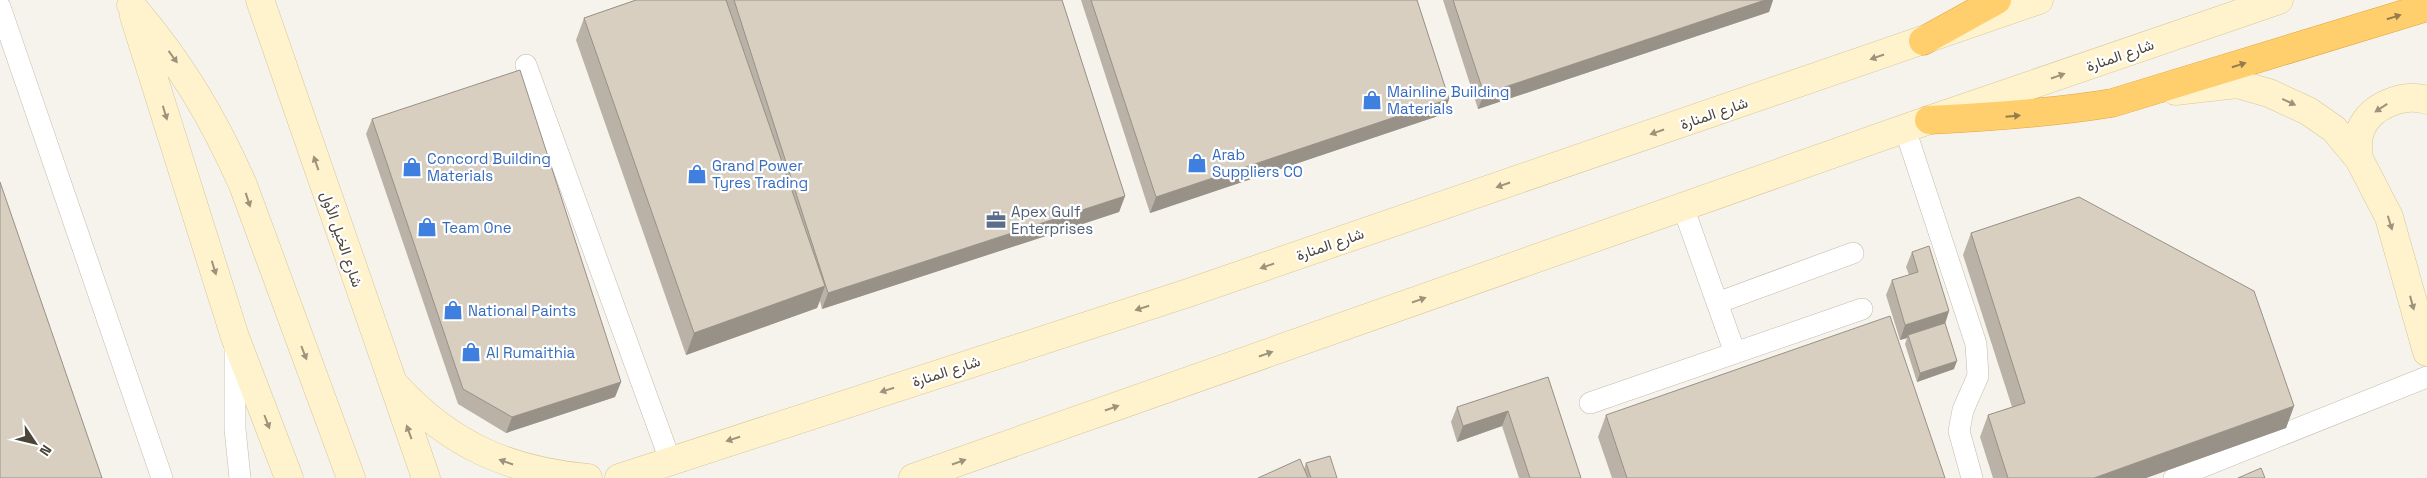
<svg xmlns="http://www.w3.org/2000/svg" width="2427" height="478" font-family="'Space Grotesk',Vazirmatn,sans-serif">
<rect width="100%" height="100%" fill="#f6f3ec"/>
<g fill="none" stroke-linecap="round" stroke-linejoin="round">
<defs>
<path id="lane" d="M0,7L162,478
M526,65L670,460
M1905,129L1976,344L1978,376L1963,410L1959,431L1972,478
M1683,207L1735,353
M1717,303L1853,253
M235,345V429L240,478
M1590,403L1862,309
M2174,478L2427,377"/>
<path id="secondary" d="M260,0L426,478
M131,5C180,62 213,117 243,185L351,478
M134,16L235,337L289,478
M2175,91L2237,84L2269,93L2308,111L2334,129L2359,159L2389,217L2427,352
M2359,159C2358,148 2357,139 2361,129C2371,105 2404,93 2427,100
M396,386C450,445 509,471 588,478
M619,478L1188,293L2039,0
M913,478L1929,120L2279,0"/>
<path id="highway" d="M1923,41L1997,0
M1929,120C1991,117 2051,113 2112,103L2427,7"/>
</defs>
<use href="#lane" stroke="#c2bbae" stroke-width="22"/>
<use href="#secondary" stroke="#d6c79b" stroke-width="29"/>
<use href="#highway" stroke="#e0a43c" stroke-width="29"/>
<use href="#lane" stroke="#fff" stroke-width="21"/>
<use href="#secondary" stroke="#fff3cd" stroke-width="28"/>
<use href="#highway" stroke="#ffcf6e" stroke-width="28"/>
</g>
<path fill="#bab2a6" d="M636,0H1062L1125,196L1119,212L822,309L820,301L817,308L686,355L576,40L584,18Z
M1081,0H1417L1449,99L1444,114L1150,213Z
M1443,0H1773L1769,12L1478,109Z
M372,119L621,382L615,397L506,433L458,404L366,134Z
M1971,233L2294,406L2286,428L2146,478H1993L1980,437L1988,415L2012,407L1963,255Z
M1912,252L1949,311L1945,323L1954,369L1917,382L1905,344L1907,338L1900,340L1886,295L1892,280L1909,275L1906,267Z
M1548,377L1581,478H1519L1502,426L1457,442L1451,422L1457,407Z
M1606,415L1945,478H1612L1598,437Z
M1306,463L1337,478H1258L1304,469Z"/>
<path fill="#979187" d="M1765,0H1773L1769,12L1478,109L1484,94Z
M1449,99L1444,114L1150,213L1156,197Z
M1125,196L1119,212L822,309L828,293Z
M825,286L817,308L686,355L694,333Z
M1949,311L1944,327L1908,335L1907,338L1900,340L1905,325Z
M1957,361L1954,369L1917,382L1920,373Z
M621,382L615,397L506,433L512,417Z
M2294,406L2286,428L2146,478H2094Z
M1508,411L1502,426L1457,442L1463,426Z"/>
<path fill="#d8cfc1" stroke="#979187" d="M636,0H726L825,286L694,333L584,18Z
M734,0H1062L1125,196L828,293Z
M1091,0H1417L1449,99L1156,197Z
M1453,0H1765L1484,94Z
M520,70L621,382L512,417L463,389L372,119Z
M0,182L102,478H0Z
M2079,197L2254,291L2294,406L2094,478H2008L1988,415L2025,403L1971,233Z
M1929,246L1949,311L1905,325L1892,280L1918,272L1912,252Z
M1890,316L1945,478H1627L1606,415Z
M1945,323L1957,361L1920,373L1908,335Z
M1548,377L1581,478H1530L1508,411L1463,426L1457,407Z
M1330,456L1337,478H1311L1306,463Z
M1300,459L1308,478H1258Z
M2261,468L2265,478H2238Z"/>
<defs><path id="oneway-solid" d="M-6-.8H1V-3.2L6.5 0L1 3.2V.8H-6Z" transform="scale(1.25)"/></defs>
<g fill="#937c4e">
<use href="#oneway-solid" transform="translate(2394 17) rotate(-17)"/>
<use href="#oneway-solid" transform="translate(2239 65) rotate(-17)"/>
<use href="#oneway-solid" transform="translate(2013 116) rotate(-5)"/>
</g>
<g fill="#9c937c">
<use href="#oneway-solid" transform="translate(173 57) rotate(54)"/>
<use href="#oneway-solid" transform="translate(1877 57) rotate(161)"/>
<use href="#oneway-solid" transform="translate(2058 76) rotate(-19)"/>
<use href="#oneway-solid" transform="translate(2289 102) rotate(25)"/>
<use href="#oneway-solid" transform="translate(2381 108) rotate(147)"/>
<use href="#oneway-solid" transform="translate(165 113) rotate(73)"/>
<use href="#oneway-solid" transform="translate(1657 132) rotate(161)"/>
<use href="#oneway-solid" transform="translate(316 163) rotate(-109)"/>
<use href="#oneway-solid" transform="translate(1503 185) rotate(161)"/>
<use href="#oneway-solid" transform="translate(248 200) rotate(72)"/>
<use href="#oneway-solid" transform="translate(2390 223) rotate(73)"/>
<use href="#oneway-solid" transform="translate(1267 266) rotate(161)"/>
<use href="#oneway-solid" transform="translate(214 268) rotate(73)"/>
<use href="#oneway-solid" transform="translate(1419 300) rotate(-19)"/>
<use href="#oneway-solid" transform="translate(2412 303) rotate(75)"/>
<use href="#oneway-solid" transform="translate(1142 308) rotate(162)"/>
<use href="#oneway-solid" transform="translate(304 353) rotate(69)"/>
<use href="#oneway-solid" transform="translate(1266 354) rotate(-19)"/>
<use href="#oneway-solid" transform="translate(887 390) rotate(162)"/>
<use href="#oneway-solid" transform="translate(1112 408) rotate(-19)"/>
<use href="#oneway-solid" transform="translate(267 422) rotate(69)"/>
<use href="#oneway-solid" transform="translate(409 432) rotate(-110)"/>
<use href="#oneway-solid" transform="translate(733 439) rotate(162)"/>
<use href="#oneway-solid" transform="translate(506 462) rotate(-161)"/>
<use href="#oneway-solid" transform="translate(959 462) rotate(-19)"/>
</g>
<defs>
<symbol id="shop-bare" viewBox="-9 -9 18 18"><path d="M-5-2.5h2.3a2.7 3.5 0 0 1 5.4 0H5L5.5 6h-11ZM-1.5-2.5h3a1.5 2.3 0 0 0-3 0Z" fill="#3f7fe0" stroke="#fff" stroke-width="2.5" paint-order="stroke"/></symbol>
<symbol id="office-bare" viewBox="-9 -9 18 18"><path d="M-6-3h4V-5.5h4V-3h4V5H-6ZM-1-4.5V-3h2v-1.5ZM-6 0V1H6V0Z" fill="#5c6f8a" stroke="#fff" stroke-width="2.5" paint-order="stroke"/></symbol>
</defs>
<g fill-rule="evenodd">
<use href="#shop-bare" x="1358" y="86" width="28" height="28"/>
<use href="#shop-bare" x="1183" y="149" width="28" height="28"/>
<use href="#shop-bare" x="398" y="153" width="28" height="28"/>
<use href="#shop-bare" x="683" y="160" width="28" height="28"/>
<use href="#office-bare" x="982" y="206" width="28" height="28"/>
<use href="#shop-bare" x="413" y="213" width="28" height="28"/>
<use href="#shop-bare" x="439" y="296" width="28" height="28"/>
<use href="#shop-bare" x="457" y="338" width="28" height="28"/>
</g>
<g text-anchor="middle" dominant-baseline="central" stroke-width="4.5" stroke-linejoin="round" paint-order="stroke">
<g font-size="15" fill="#4b4439" stroke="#fff">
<text transform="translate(2120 55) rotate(-19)">شارع المنارة</text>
<text transform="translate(1714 113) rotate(-19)">شارع المنارة</text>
<text transform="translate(342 239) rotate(71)">شارع الخيل الأول</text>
<text transform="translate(1330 244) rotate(-19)">شارع المنارة</text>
<text transform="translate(946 371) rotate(-18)">شارع المنارة</text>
</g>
<g font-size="15" fill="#366cbe" stroke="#fff" text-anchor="start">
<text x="1387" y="91">Mainline Building<tspan x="1387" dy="17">Materials</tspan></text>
<text x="1212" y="154">Arab<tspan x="1212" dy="17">Suppliers CO</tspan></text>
<text x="427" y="158">Concord Building<tspan x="427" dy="17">Materials</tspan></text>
<text x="712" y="165">Grand Power<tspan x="712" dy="17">Tyres Trading</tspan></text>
<text x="442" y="227">Team One</text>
<text x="468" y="310">National Paints</text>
<text x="486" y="352">Al Rumaithia</text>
</g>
<g font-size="15" fill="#4e5e75" stroke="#fff" text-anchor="start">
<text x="1011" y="211">Apex Gulf<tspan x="1011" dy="17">Enterprises</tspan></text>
</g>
</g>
<g transform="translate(35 443) rotate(125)" stroke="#ffffff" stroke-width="4" paint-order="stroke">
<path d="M0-4L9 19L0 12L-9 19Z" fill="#4b4439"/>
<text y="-8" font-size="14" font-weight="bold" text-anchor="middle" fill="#4b4439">N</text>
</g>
</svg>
